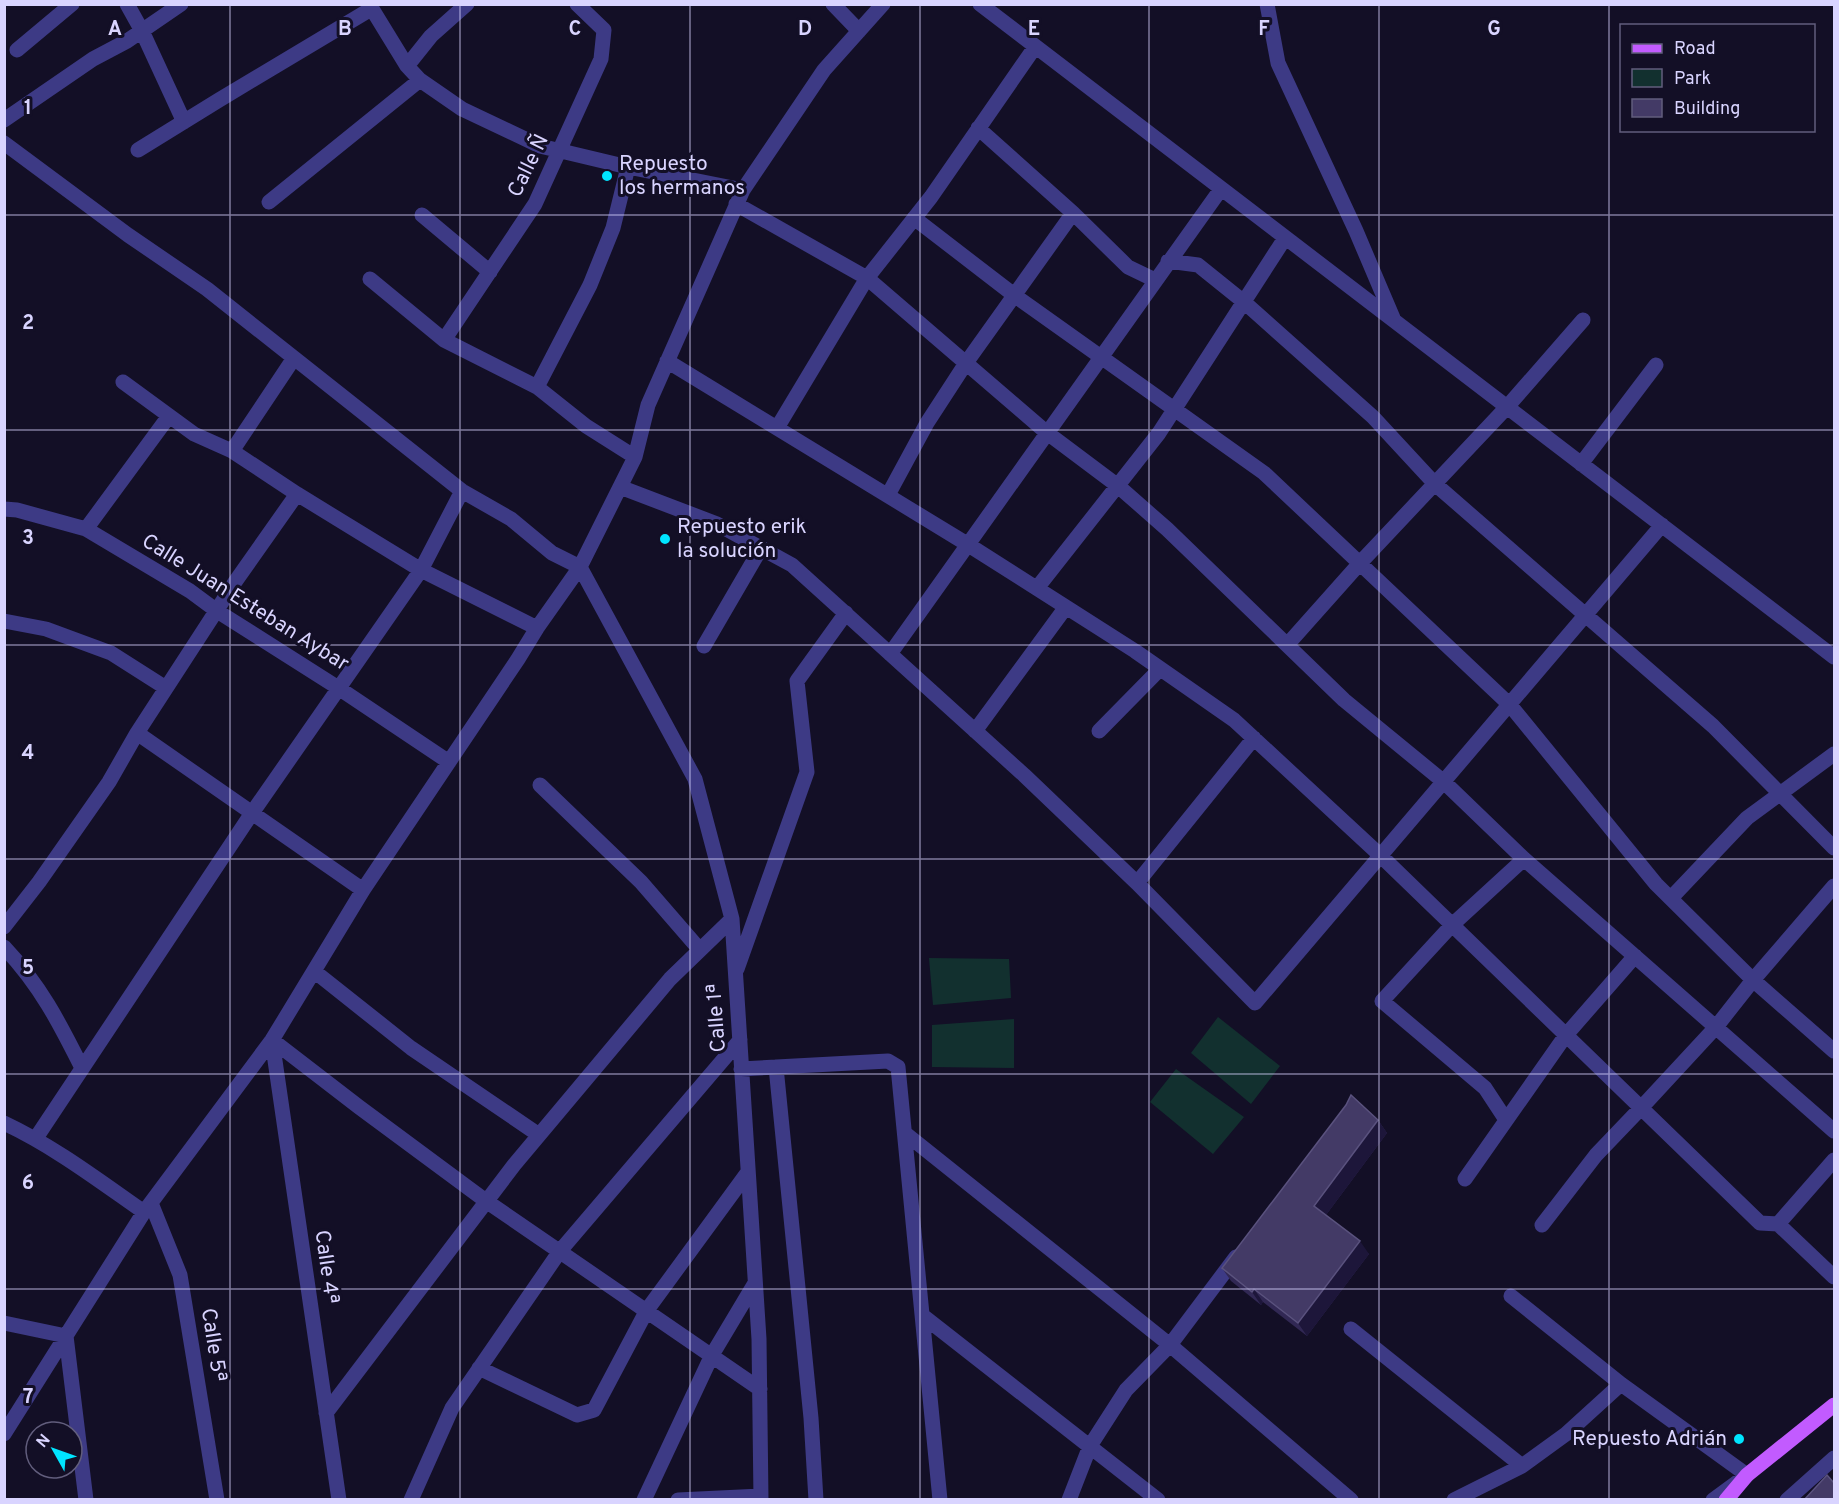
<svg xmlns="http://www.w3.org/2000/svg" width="1839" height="1504" font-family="Overpass,sans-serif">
<rect width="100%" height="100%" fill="#130f26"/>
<path fill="#12302f" d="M929,958L1009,959L1011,998L933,1005Z
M1218,1017L1280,1066L1251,1104L1191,1053Z
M1014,1019V1068L932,1067V1025Z
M1176,1069L1244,1117L1213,1154L1150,1102Z"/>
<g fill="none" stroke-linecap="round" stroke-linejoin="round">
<path stroke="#3d3a85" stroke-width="15" d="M127,4L142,31L184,122
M369,4L407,66L420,80L462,109L540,146L628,167L743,190
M833,4L859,31
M980,4L1834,657
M1267,4L1278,63L1356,231L1393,318
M17,50L72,4
M407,66L431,36L467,4
M4,120L93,59L127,41L181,4
M978,128L1073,213L1128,267L1155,280
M4,143L128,235L207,289L462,491L511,519L552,553L580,567L695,779L732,919L759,1339L761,1500
M138,150L219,100L371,9
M628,167L613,228L590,285L537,387L586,426L635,457
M269,202L420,80
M736,204L867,278L1046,432L1118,486L1167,529L1344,700L1444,782L1524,859L1834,1131
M422,215L490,272
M914,218L1014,295L1264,473L1510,705L1656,884L1753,980L1834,1051
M1168,261L1198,265L1244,302L1373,417L1435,484L1713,726L1834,848
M370,279L444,340L537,387
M444,340L535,204L601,59L604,30L577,4
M667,361L967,544L1135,651L1234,720L1381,856L1760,1223L1778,1224L1834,1277
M123,382L194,434L232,451L297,494L421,570L537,628
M777,428L867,278L931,197L1035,47
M232,451L294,358
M1581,464L1656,365
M620,487L717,524L792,565L1024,775L1137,883L1255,1003L1662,525
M888,495L927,423L966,363L1073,213
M4,509L17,510L86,529L190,591L217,611L340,689L449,762
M86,529L169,416
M1037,588L1159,433L1285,238
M4,621L46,629L111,653L166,688
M1287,645L1360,563L1507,407L1583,320
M704,646L761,548
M890,654L1221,189
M975,731L1066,607
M1099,731L1160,669
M137,733L363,890
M540,785L641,882L700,950
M1137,883L1254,738
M1671,898L1747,818L1834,754
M4,927L39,882L109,782L137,733L235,582L297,494
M4,947C40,985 59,1022 82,1068
M737,969L807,772L797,681L846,613
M314,971L411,1048L539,1135
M272,1040L359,1107L486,1201L760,1389
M272,1040L339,1500
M776,1067L811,1418L816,1500
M741,1069L888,1061L898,1067L940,1500
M1506,1120L1485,1088L1382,1001L1452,925L1524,859
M4,1123C55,1147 98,1180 144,1212
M906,1134L1170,1345L1351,1500
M36,1138L252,813L421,570L462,491
M1465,1179L1566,1035L1635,956
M151,1203L180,1275L217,1500
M1778,1224L1834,1160
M1542,1225L1596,1155L1641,1108L1716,1027L1753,980L1834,886
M1511,1296L1621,1384L1747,1475L1713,1500
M923,1316L1158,1500
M4,1323L66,1336
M1351,1329L1522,1466
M66,1336L86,1500
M479,1368L577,1415L594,1410L647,1310L748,1172
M326,1413L514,1165L670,979L732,919
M4,1434L144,1212L272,1040L363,890L518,659L537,628L580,567L635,457L648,405L743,190L824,70L883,4
M411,1500L452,1408L560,1251L740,1040
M644,1500L712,1355L755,1283
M678,1500L761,1496
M1069,1500L1090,1446L1126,1390L1170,1345L1236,1257
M1454,1500L1522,1466L1566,1434L1621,1384
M1787,1500L1834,1458"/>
<path stroke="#c25bff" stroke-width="15" d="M1726,1500L1747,1475L1834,1405"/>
</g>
<path fill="#312854" d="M1378,1120L1387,1133L1326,1215L1369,1254L1307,1336L1263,1302L1261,1305L1231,1281L1222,1268Z"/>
<path fill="#1d163a" d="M1378,1120L1387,1133L1323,1219L1314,1206Z
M1360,1241L1369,1254L1307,1336L1298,1323Z
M1254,1289L1263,1302L1261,1305L1252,1292Z"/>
<path fill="#433a66" stroke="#5a527e" stroke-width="1.5" d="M1351,1095L1378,1120L1314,1206L1360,1241L1298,1323L1254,1289L1252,1292L1222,1268L1346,1105Z
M1827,1475L1834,1483V1500H1804Z"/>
<path fill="none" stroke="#d9d4ff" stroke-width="1.5" stroke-opacity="0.55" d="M230,4V1500M460,4V1500M690,4V1500M920,4V1500M1149,4V1500M1379,4V1500M1609,4V1500M4,215H1834M4,430H1834M4,645H1834M4,859H1834M4,1074H1834M4,1289H1834"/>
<g fill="#00e5ff" stroke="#130f26" stroke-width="2">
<circle cx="607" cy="176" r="6"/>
<circle cx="665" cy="539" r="6"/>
<circle cx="1739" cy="1439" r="6"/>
</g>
<g text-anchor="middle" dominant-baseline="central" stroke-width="6" stroke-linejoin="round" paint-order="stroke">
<g font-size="21" fill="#d9d4ff" stroke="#130f26" text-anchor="start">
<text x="619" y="164">Repuesto<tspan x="619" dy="24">los hermanos</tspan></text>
<text x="677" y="527">Repuesto erik<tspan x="677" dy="24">la solución</tspan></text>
<text x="1727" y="1439" text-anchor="end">Repuesto Adrián</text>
</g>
<g font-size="21" fill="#d9d4ff" stroke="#130f26">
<text transform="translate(529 166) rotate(-64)">Calle Ñ</text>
<text transform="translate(245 603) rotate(32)">Calle Juan Esteban Aybar</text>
<text transform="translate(717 1018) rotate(-94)">Calle 1ª</text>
<text transform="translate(326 1267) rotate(82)">Calle 4ª</text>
<text transform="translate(213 1345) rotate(81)">Calle 5ª</text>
</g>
</g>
<g font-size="20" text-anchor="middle" font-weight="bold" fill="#d9d4ff" stroke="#130f26" stroke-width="6" stroke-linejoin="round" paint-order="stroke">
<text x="115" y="35">A</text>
<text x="345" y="35">B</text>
<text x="575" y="35">C</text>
<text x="805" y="35">D</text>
<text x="1034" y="35">E</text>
<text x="1264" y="35">F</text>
<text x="1494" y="35">G</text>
<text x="28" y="114">1</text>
<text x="28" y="329">2</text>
<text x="28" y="544">3</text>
<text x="28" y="759">4</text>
<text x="28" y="974">5</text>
<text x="28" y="1189">6</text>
<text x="28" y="1403">7</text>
</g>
<rect width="1839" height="1504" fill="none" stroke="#d9d4ff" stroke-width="12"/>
<rect x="1620" y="24" width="195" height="108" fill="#130f26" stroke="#625e7d" stroke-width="1.5"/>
<rect x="1632" y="44" width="30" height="9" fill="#c25bff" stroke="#625e7d" stroke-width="1.5"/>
<text x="1674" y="54" font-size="18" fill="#d9d4ff">Road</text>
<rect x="1632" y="69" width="30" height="18" fill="#12302f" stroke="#625e7d" stroke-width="1.5"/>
<text x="1674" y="84" font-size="18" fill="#d9d4ff">Park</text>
<rect x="1632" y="99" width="30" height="18" fill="#433a66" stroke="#625e7d" stroke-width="1.5"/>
<text x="1674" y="114" font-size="18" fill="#d9d4ff">Building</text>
<g transform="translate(54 1450) rotate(310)"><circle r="28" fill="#130f26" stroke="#625e7d" stroke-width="1.5"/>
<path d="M0-4.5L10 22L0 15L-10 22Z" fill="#00e5ff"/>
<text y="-9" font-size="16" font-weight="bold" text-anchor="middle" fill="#d9d4ff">N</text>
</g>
</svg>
